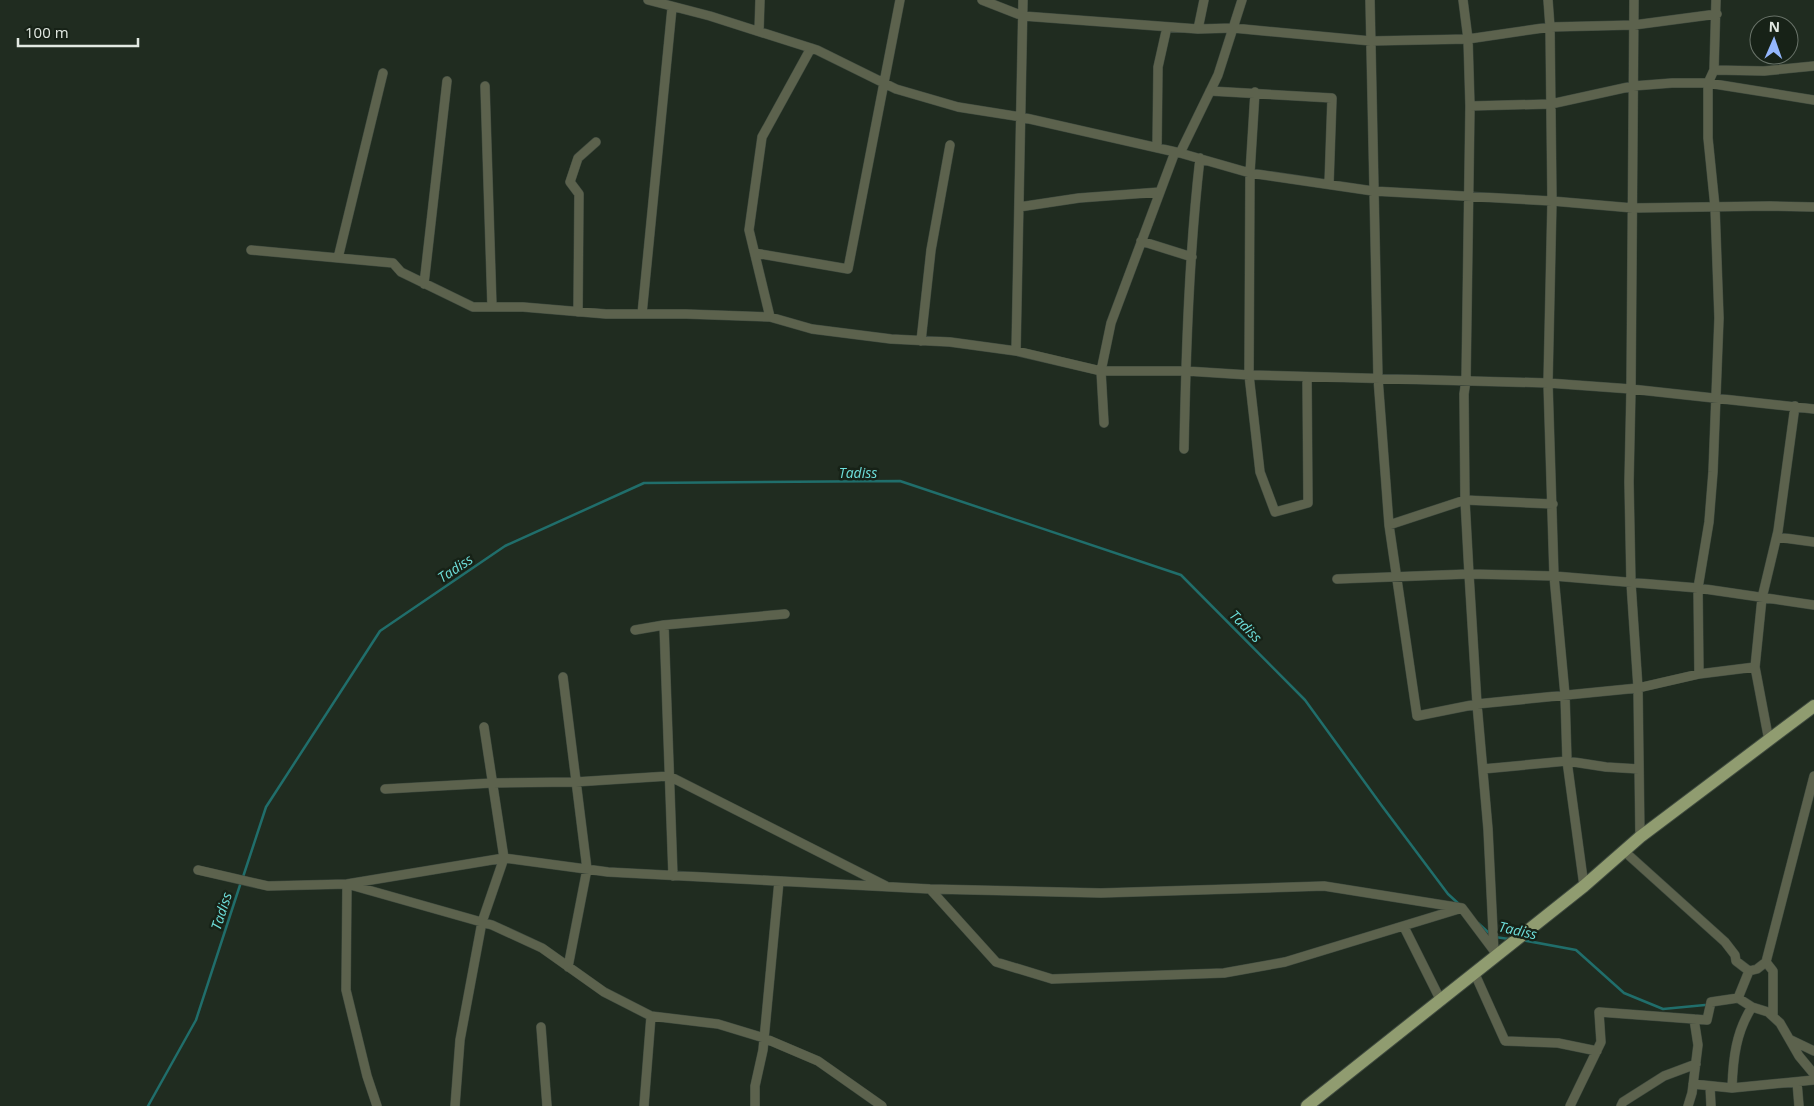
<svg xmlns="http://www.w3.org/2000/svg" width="1814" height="1106" font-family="'Open Sans',sans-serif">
<rect width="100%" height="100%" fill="#202c20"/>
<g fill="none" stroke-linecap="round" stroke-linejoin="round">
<path stroke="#206e6b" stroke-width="2.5" d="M243,877L266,807L380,631L505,546L644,483L900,481L1181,575L1305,700L1382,806L1448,894L1460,905
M1478,923L1490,934
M1495,937L1509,939
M1522,940L1576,950L1624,993L1663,1009L1705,1005
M148,1106L196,1020L241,882"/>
<defs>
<path id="street" d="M648,0L710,16L817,50L896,89L958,107L1021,117L1180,153L1250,173L1373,191L1552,201L1633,208L1770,206L1814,207
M982,0L1023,16L1198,29L1233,28L1371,41L1468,39L1550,27L1634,25L1717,14
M1370,0L1378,378L1389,525L1417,716L1477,704L1638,688L1699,674L1755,667
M1463,0L1468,39L1470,106L1466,380L1464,394L1465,500L1469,574L1477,704L1488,829L1494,952
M1548,0L1550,27L1552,201L1548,383L1631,389L1634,0
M1198,29L1204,0
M759,31L760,0
M1714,70L1764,71L1814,66
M485,86L492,307
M1210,91L1332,98L1329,184
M1255,92L1250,173L1249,375L1260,472L1275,512L1308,503L1307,377
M1470,106L1551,104L1633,86L1672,83H1708L1814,100
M1157,148L1158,67L1167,27
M1180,153L1218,75L1242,0
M1019,207L1079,198L1160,192
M1141,241L1192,257
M251,250L393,263L401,272L473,307H523L606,314H686L770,317L812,329L891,339L950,342L1016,351L1101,371H1186L1249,375L1548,383L1554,576L1565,695L1567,761L1584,886
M755,253L848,269L900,0
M338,258L383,73
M424,284L447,81
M578,312L579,194L570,182L578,158L596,142
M642,314L672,8
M770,317L749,230L762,137L811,48
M921,341L931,250L950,145
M1016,351L1023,0
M1104,423L1101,371L1111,323L1175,152
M1184,449C1186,352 1189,254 1200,158
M1389,525L1465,500L1553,504
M1777,537L1814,542
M1337,579L1469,574L1554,576L1698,588L1814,605
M664,625L673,876
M635,630L664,625L785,614
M1699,674L1698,588L1709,522L1713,472L1719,318L1715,207L1708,138V83L1714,70L1716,0
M563,677L587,869L568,967
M1769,741L1755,667L1762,598L1778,531L1795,406
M1483,769L1567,761L1606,767L1639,769
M385,789L492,783L575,782L669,776L886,886
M1640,837L1638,688L1631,583L1629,482L1631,389L1814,409
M1624,851L1725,942L1735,955L1736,961L1749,971L1757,969L1766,962L1814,776
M198,870L268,886L347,884L504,858L608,872L930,889L1101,893L1324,886L1462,908
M930,889L996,962L1052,979L1224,973L1285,962L1462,908L1495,952
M1404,927L1440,999
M1766,962L1773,971V1016
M1474,972L1505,1041L1558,1043L1597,1051
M1738,998L1749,971
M541,1027L547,1106
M1791,1040L1814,1051
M1797,1082L1799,1106
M1693,1084L1732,1088L1814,1080
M1710,1086L1711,1106
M1732,1088C1733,1058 1736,1032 1752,1007
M377,1106L367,1076L346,990L347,884L492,925L542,948L604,992L651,1016L718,1024L764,1038L818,1061L882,1106
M455,1106L460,1040L482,922L504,858L484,727
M644,1106L651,1016
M755,1106V1086L763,1050L779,881
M1570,1106L1601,1042L1599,1012L1707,1020L1711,1002L1738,998L1752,1007L1768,1012L1780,1023L1799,1056L1814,1074
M1621,1106L1623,1102L1664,1076L1696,1064
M1688,1106L1692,1093L1698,1045L1694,1019"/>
<path id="primary" d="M1307,1106L1584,886L1640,837L1814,706"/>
</defs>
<use href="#street" stroke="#3f4a3f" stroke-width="10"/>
<use href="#primary" stroke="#3f4a3f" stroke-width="14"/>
<use href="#street" stroke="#5c624d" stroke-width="9"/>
<use href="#primary" stroke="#909c70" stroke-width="12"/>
</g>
<g text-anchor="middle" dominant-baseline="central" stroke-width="5" stroke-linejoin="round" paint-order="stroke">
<g font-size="14" font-style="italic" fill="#6edfdb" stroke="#172217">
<text x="858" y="472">Tadiss</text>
<text transform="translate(455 568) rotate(-34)">Tadiss</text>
<text transform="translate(1246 626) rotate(45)">Tadiss</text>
<text transform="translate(221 911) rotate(-72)">Tadiss</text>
<text transform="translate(1518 930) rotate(12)">Tadiss</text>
</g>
</g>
<g transform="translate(1774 40) rotate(2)"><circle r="24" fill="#172217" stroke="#687268"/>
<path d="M0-4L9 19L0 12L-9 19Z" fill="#94b7fd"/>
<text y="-8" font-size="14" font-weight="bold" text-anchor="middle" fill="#e2e9e2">N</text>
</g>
<path d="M18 38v8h120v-8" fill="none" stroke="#e2e9e2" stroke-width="2.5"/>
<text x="25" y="38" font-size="15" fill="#e2e9e2" stroke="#172217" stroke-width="4" paint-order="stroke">100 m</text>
</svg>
